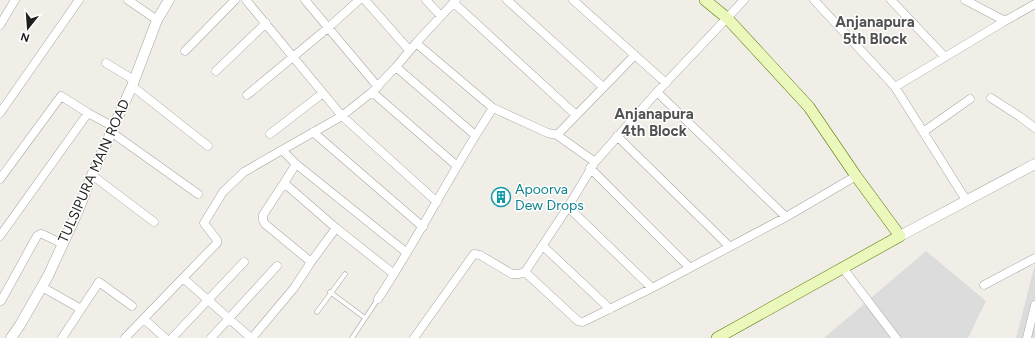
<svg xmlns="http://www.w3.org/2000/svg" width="1035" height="338" font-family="Figtree,sans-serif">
<rect width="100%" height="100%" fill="#f0eee6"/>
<path fill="#dddcdc" d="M926,251L986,301L968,338H824Z
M1035,264V338H1016Z"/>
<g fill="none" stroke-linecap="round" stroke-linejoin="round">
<defs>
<path id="service" d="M330,292L365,318
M317,312L345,274
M352,338L378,299"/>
<path id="minor" d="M128,0L157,20
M246,0L342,116L437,202
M305,0L378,87
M365,0L409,50
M426,0L441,16
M507,0L603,87
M573,0L666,83
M814,0L895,87L966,200
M891,0L945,57
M454,3L576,115
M1005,21L1035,4
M0,25L15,0
M416,43L493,108
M185,51L235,0
M106,63L134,80
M396,67L475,135
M216,71L266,23
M132,86L208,146
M895,87L1005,21L965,0
M372,92L457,166
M657,92L786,217
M247,95L329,27L359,0
M991,98L1019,116L1035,128
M0,113L79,0
M111,132L198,194
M313,132L423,227
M923,132L970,99
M270,134L323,93
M557,135L635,55
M617,136L729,246
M296,164L284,183L336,228L394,274
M590,168L689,267
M92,175L154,222
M0,179L61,96L88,113L114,127
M284,183L263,215V220L265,224L311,262
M568,207L652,288
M0,236L88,113
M543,246L610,309
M407,253L296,164L282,150L342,116L372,92L396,67L416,43L456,0
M843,268L896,338
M525,272L578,321L583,322L652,288L786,217L856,176
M984,285L1035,258
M42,287L81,309
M378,299C419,237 452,170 493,108L548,133L557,135L595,162
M0,300L1,301L37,236L40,234H42L63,244
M144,319L165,338
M62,338L99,282L132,306
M125,338L183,278
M172,338L244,262
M211,338L277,266
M251,338L183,278L217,243V240L204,223L223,192L244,172L282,150
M252,338L294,288L311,262L336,228
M414,338L474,254L480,255L512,274H519L525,272L568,207L595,162L657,92L744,0
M1027,338L1035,305"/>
<path id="tertiary" d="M900,236L1035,164
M11,338L20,325L48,276L78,211L92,175L132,86L157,20L169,0"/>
<path id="secondary" d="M705,0L727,18L809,107L856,176L900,236L717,338"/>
</defs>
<use href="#service" stroke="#a6a6a6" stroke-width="5"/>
<use href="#minor" stroke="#a6a6a6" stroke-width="9"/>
<use href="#tertiary" stroke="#a6a6a6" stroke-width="11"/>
<use href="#secondary" stroke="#587508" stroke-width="12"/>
<use href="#service" stroke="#fff" stroke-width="4"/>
<use href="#minor" stroke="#fff" stroke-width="8"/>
<use href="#tertiary" stroke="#fff" stroke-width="10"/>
<use href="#secondary" stroke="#ebf8bc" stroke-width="11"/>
</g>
<defs>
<symbol id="building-ring" viewBox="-11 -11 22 22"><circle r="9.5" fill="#fff" stroke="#0f9aa8" stroke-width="1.5"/><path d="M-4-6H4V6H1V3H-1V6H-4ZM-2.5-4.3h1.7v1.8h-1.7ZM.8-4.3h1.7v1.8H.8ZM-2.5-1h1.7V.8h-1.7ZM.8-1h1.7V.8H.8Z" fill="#0f9aa8"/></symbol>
</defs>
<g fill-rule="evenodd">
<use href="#building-ring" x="490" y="186" width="22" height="22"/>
</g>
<g text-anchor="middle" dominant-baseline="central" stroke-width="3" stroke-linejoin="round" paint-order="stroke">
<g font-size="14" fill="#1f1f1f" stroke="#fff">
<text transform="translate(94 171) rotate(-66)">TULSIPURA MAIN ROAD</text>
</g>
<g font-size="14" fill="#0d838f" stroke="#fff" text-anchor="start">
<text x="515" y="189">Apoorva<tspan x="515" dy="16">Dew Drops</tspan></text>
</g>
<g font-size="15" font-weight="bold" fill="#525252" stroke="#fff">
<text x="875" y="22">Anjanapura<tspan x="875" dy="17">5th Block</tspan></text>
<text x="654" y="114">Anjanapura<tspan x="654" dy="17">4th Block</tspan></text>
</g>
</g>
<g transform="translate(28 28) rotate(197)" stroke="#ffffff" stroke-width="3" paint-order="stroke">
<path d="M0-3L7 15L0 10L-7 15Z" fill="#1f1f1f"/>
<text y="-6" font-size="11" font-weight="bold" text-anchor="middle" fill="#1f1f1f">N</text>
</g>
</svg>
